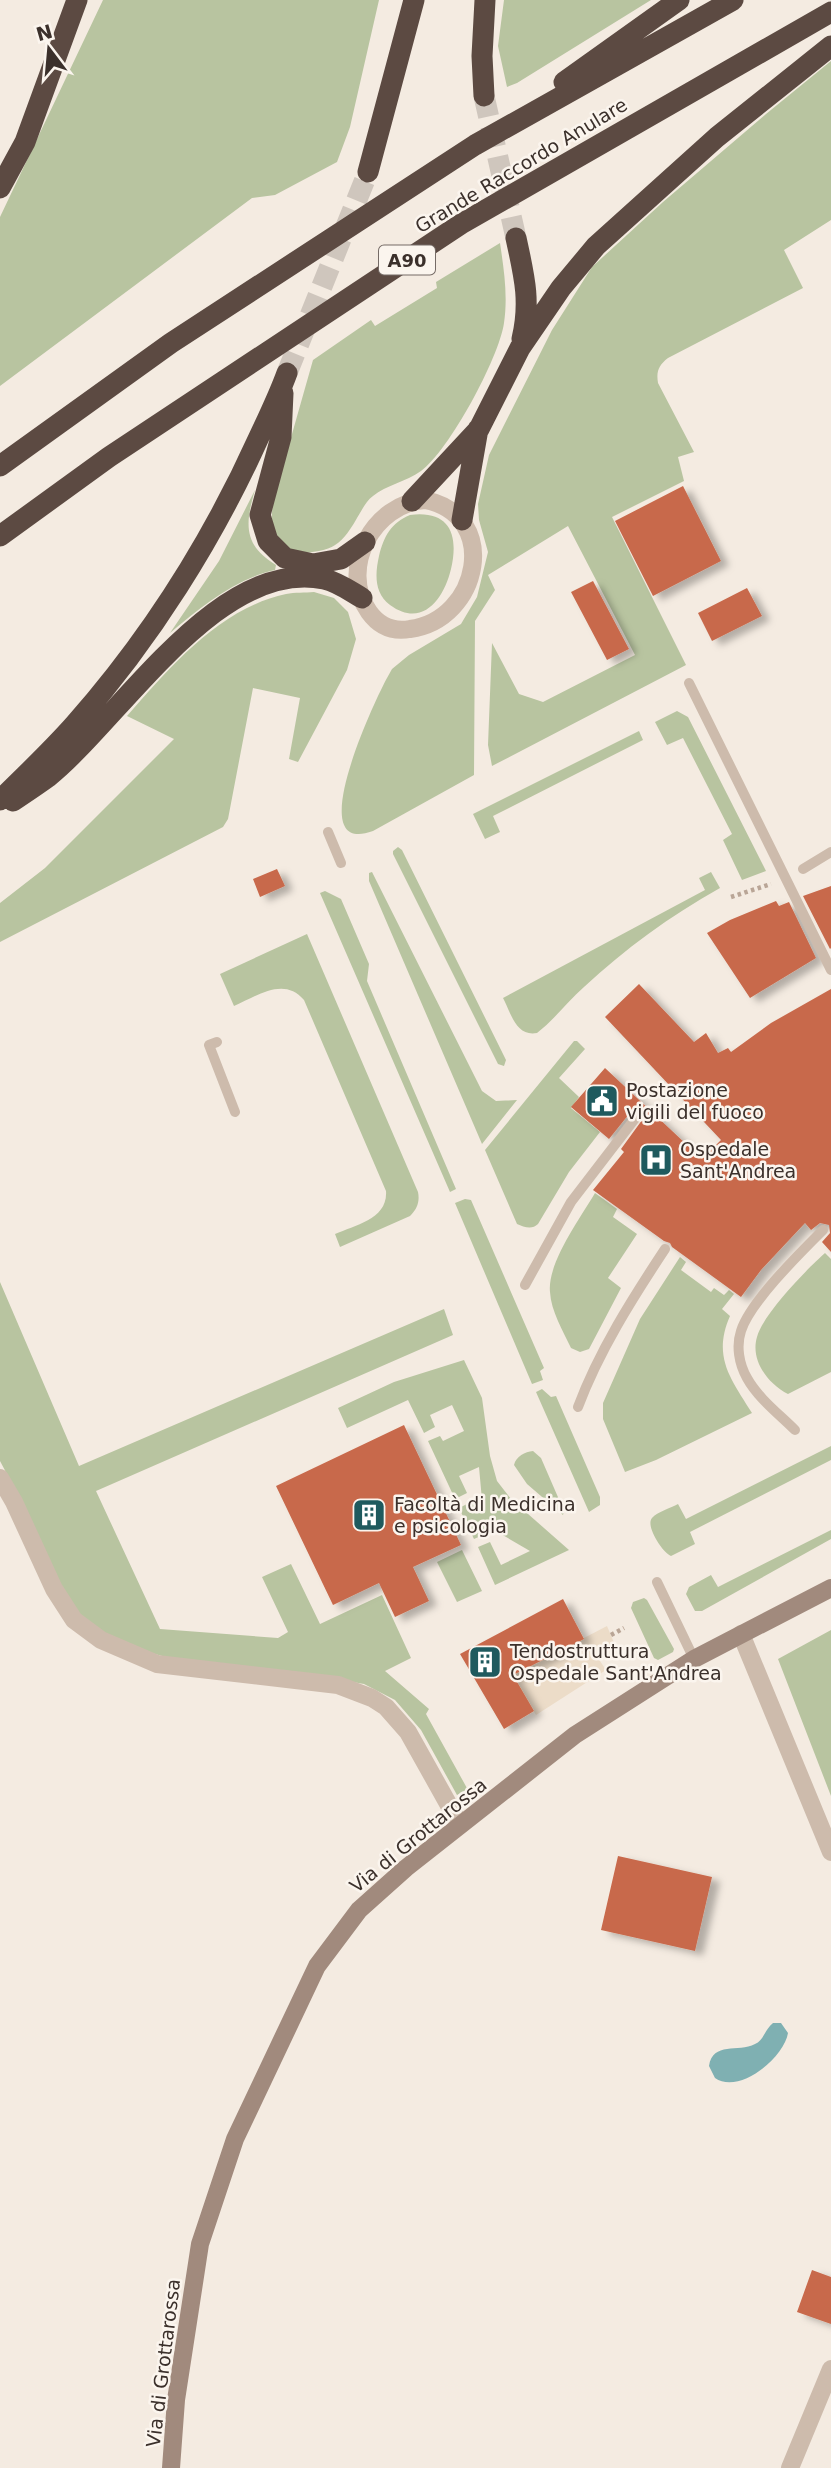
<svg xmlns="http://www.w3.org/2000/svg" width="831" height="2468" font-family="'DejaVu Sans',sans-serif">
<defs>
<filter id="shadow"><feDropShadow dx="8" dy="4.5" stdDeviation="3.5" flood-color="#0004"/></filter>
</defs>
<rect width="100%" height="100%" fill="#f4ebe1"/>
<path fill="#b8c4a0" d="M103,0H379L350,127L337,162L275,195L252,198L0,386V217Z
M504,0H651L517,83L507,87L498,46Z
M831,61V220L784,250L803,288L668,358C659,365 656,371 658,383L694,452L678,457L684,481L612,517L686,665L492,766L488,745L492,643L519,694L543,702L635,655L568,526L488,575L495,590L475,621L474,775L373,831C300,858 376,698 387,678L392,669L409,655L461,624L477,597L488,552L479,520L478,504L489,455L552,330L592,267L663,202L766,114Z
M500,243C504,270 508,296 504,323C499,358 449,451 421,471C406,482 386,485 373,496C366,501 362,510 357,518C339,550 329,551 293,554C271,535 270,530 273,501L313,360L371,320L375,326L437,288L436,282Z
M255,490C245,524 243,545 276,565L275,570C235,579 201,607 170,633L219,561Z
M410,515C450,510 459,535 451,569C444,598 423,629 390,605C374,593 375,574 379,556C384,536 391,523 410,515Z
M314,592L334,598L348,612L356,639L347,670L298,762L289,759L300,698L253,688L228,819L223,827L0,942V903L45,868L174,739L127,716C170,667 220,608 286,594C295,592 305,593 314,592Z
M677,711L688,717L766,871L742,880L723,840L732,834L683,738L667,745L655,722Z
M639,731L643,740L493,816L500,832L485,839L473,814Z
M398,847L402,850L506,1060L504,1066L498,1064L393,854V851Z
M372,872L482,1091L496,1101L517,1100L482,1144L369,881V873Z
M711,872L720,888C670,916 625,949 584,987C568,1001 554,1020 537,1033C516,1037 511,1013 503,998L705,890L699,878Z
M325,891L341,899L369,964L367,981L456,1189L450,1192L320,893Z
M307,934L418,1192C420,1202 417,1209 410,1216L340,1247L335,1234C355,1225 388,1219 386,1191L304,1000C284,976 257,996 234,1006L220,974Z
M574,1041H577L585,1049L559,1078L579,1097L571,1108L600,1132L569,1172L538,1224C532,1230 524,1227 517,1224L485,1150Z
M595,1193L617,1209L613,1217L637,1234L608,1278L621,1288L589,1349L580,1352L571,1348C563,1331 551,1311 550,1292C547,1263 581,1217 595,1193Z
M465,1199L471,1200L544,1368L540,1371L543,1380L532,1384L455,1203Z
M825,1253L831,1259V1372L788,1394C768,1384 750,1360 757,1337C763,1314 807,1269 825,1253Z
M680,1257L686,1262L681,1270L711,1292L714,1288L724,1295L729,1290L734,1294L722,1309L730,1316C712,1357 731,1379 752,1413L656,1460L625,1472L603,1419V1403L640,1319Z
M0,1282L79,1466L444,1309L453,1335L96,1491L160,1629L278,1638L288,1632L262,1577L291,1564L320,1624L382,1595L411,1658L385,1671L429,1709L426,1714L468,1790L457,1795L421,1730L395,1700L364,1684L324,1677L180,1661L144,1651L96,1629L70,1605L27,1512L0,1461Z
M464,1360L482,1398L490,1456L497,1481L511,1499L569,1550L495,1585L478,1547L490,1542L501,1565L530,1551L494,1530L474,1539L459,1508L471,1502L473,1505L482,1500L479,1467L459,1476L467,1493L455,1499L428,1441L440,1436L443,1441L464,1431L452,1405L430,1415L435,1427L424,1433L408,1400L347,1428L338,1408L394,1382Z
M542,1389L551,1397L556,1396L600,1497V1505L589,1512L536,1392Z
M831,1446V1460L690,1532L695,1544L671,1556C663,1553 645,1526 652,1518C657,1512 671,1508 678,1504L686,1519Z
M533,1451L541,1458L564,1511L563,1515L527,1484L514,1465C516,1456 525,1452 533,1451Z
M831,1530V1539L702,1611H695L686,1594L689,1587L711,1575L718,1587Z
M462,1550L482,1591L457,1602L437,1562Z
M644,1598L647,1600L674,1649L673,1652L658,1660L654,1658L631,1608L633,1602Z
M831,1630V1796L778,1659Z"/>
<path fill="#ecdcc8" d="M607,1626L615,1645L598,1658L606,1670L536,1715L504,1660L532,1665Z"/>
<path fill="#7fb0b2" d="M773,2023H781L788,2033C784,2058 739,2095 715,2078L709,2066C713,2041 738,2053 755,2044C764,2040 765,2029 773,2023Z"/>
<path fill="#c8694b" filter="url(#shadow)" d="M683,486L721,561L653,596L615,521Z
M593,581L629,649L607,660L571,592Z
M747,588L762,616L712,641L698,613Z
M277,869L285,886L260,897L253,879Z
M831,886V948L830,949L803,896Z
M776,901L779,906L789,902L816,958L750,998L707,933L730,920Z
M639,984L694,1042L706,1033L718,1053L728,1048L731,1052L771,1023L831,989V1252L822,1242L830,1233L829,1225L820,1223L811,1230L805,1223L761,1270L741,1297L672,1247L670,1243L664,1241L593,1190L624,1152L621,1149L645,1116L641,1109H633L609,1139L571,1107L605,1068L702,1159L721,1140L605,1017Z
M404,1425L461,1545L413,1567L429,1601L395,1617L379,1583L333,1605L276,1486Z
M563,1599L584,1639L513,1675L534,1711L504,1729L460,1654Z
M618,1856L712,1877L695,1951L601,1930Z
M812,2270L831,2277V2324L797,2312Z"/>
<g fill="none" stroke-linecap="round" stroke-linejoin="round">
<path stroke="#cfc6bd" stroke-width="21" stroke-dasharray="21 10" stroke-linecap="butt" d="M484,96L516,238
M287,373L368,172"/>
<path stroke="#b9a596" stroke-width="4.5" stroke-dasharray="3.5 3.5" stroke-linecap="butt" d="M731,897L771,884
M611,1635L624,1628"/>
<path stroke="#cdbbac" stroke-width="10" d="M689,683L831,970
M328,832L341,863
M803,869L831,852
M217,1042L209,1045L235,1112
M525,1285L571,1202L637,1116
M578,1407C599,1351 632,1299 665,1249
M795,1430C779,1414 758,1398 747,1378C739,1364 736,1346 741,1331C750,1302 801,1252 823,1230
M657,1582L694,1659"/>
<path stroke="#cdbbac" stroke-width="18" d="M425,500C501,515 480,620 410,629C393,632 379,626 369,612C338,568 374,503 425,500Z
M0,1478L14,1502L54,1589L74,1620L101,1640L157,1664L338,1685L372,1698L386,1707L408,1732L460,1825
M741,1634L831,1852
M790,2468L831,2369"/>
<path stroke="#a18a7d" stroke-width="18" d="M171,2468L176,2400L200,2244L235,2139L317,1966L359,1910L406,1868L575,1735L694,1659L831,1588"/>
<path stroke="#5c4a42" stroke-width="21" d="M564,82L679,0
M484,96L482,56L485,0
M368,172L414,0
M0,188L25,142L77,0
M516,238C524,275 531,301 522,339
M283,393L281,437L260,515L268,541L285,558L313,564L341,559L365,542
M0,466L171,343L475,145L733,0
M412,501L479,429L520,348L561,288L596,246L717,137L831,46
M462,520L478,429
M0,536L109,457L461,224L831,12
M0,800C26,775 52,750 75,724C150,639 213,539 259,437C269,416 279,395 287,373
M13,801C25,793 37,785 48,777C121,718 218,557 324,579C338,582 350,591 362,598"/>
</g>
<defs>
<symbol id="civic-square" viewBox="-11 -11 22 22"><rect x="-9" y="-9" width="18" height="18" rx="4" fill="#1f5a5e" stroke="#fbf5ee"/><path d="M-.6-6.5H3V-4.5H.6V-3L4-1V1h2V6H-6V1h2V-1L-.6-3ZM-1.2 2.5V6h2.4V2.5Z" fill="#fff"/></symbol>
<symbol id="hospital-square" viewBox="-11 -11 22 22"><rect x="-9" y="-9" width="18" height="18" rx="4" fill="#1f5a5e" stroke="#fbf5ee"/><path d="M-5-5h3v3.5h4V-5h3V5h-3V1.5h-4V5h-3Z" fill="#fff"/></symbol>
<symbol id="building-square" viewBox="-11 -11 22 22"><rect x="-9" y="-9" width="18" height="18" rx="4" fill="#1f5a5e" stroke="#fbf5ee"/><path d="M-4-6H4V6H1V3H-1V6H-4ZM-2.5-4.3h1.7v1.8h-1.7ZM.8-4.3h1.7v1.8H.8ZM-2.5-1h1.7V.8h-1.7ZM.8-1h1.7V.8H.8Z" fill="#fff"/></symbol>
</defs>
<g fill-rule="evenodd">
<use href="#civic-square" x="583" y="1082" width="38" height="38"/>
<use href="#hospital-square" x="637" y="1141" width="38" height="38"/>
<use href="#building-square" x="350" y="1496" width="38" height="38"/>
<use href="#building-square" x="466" y="1643" width="38" height="38"/>
</g>
<g text-anchor="middle" dominant-baseline="central" stroke-width="5" stroke-linejoin="round" paint-order="stroke">
<rect fill="#fbf5ee" stroke="#756b66" stroke-width="2" x="379" y="245.5" width="56" height="29" rx="5"/>
<g font-size="18" font-weight="bold" fill="#3b302b">
<text x="407" y="260">A90</text>
</g>
<g font-size="19" fill="#3b302b" stroke="#fbf5ee">
<text transform="translate(521 165) rotate(-31)">Grande Raccordo Anulare</text>
<text transform="translate(418 1835) rotate(-39)">Via di Grottarossa</text>
<text transform="translate(163 2363) rotate(-83)">Via di Grottarossa</text>
</g>
<g font-size="19" fill="#3b302b" stroke="#fbf5ee" text-anchor="start">
<text x="626" y="1090">Postazione<tspan x="626" dy="22">vigili del fuoco</tspan></text>
<text x="680" y="1149">Ospedale<tspan x="680" dy="22">Sant'Andrea</tspan></text>
<text x="394" y="1504">Facoltà di Medicina<tspan x="394" dy="22">e psicologia</tspan></text>
<text x="510" y="1651">Tendostruttura<tspan x="510" dy="22">Ospedale Sant'Andrea</tspan></text>
</g>
</g>
<g transform="translate(49 49) rotate(344)" stroke="#fbf5ee" stroke-width="5" paint-order="stroke">
<path d="M0-5L12 26L0 18L-12 26Z" fill="#3b302b"/>
<text y="-10" font-size="19" font-weight="bold" text-anchor="middle" fill="#3b302b">N</text>
</g>
</svg>
